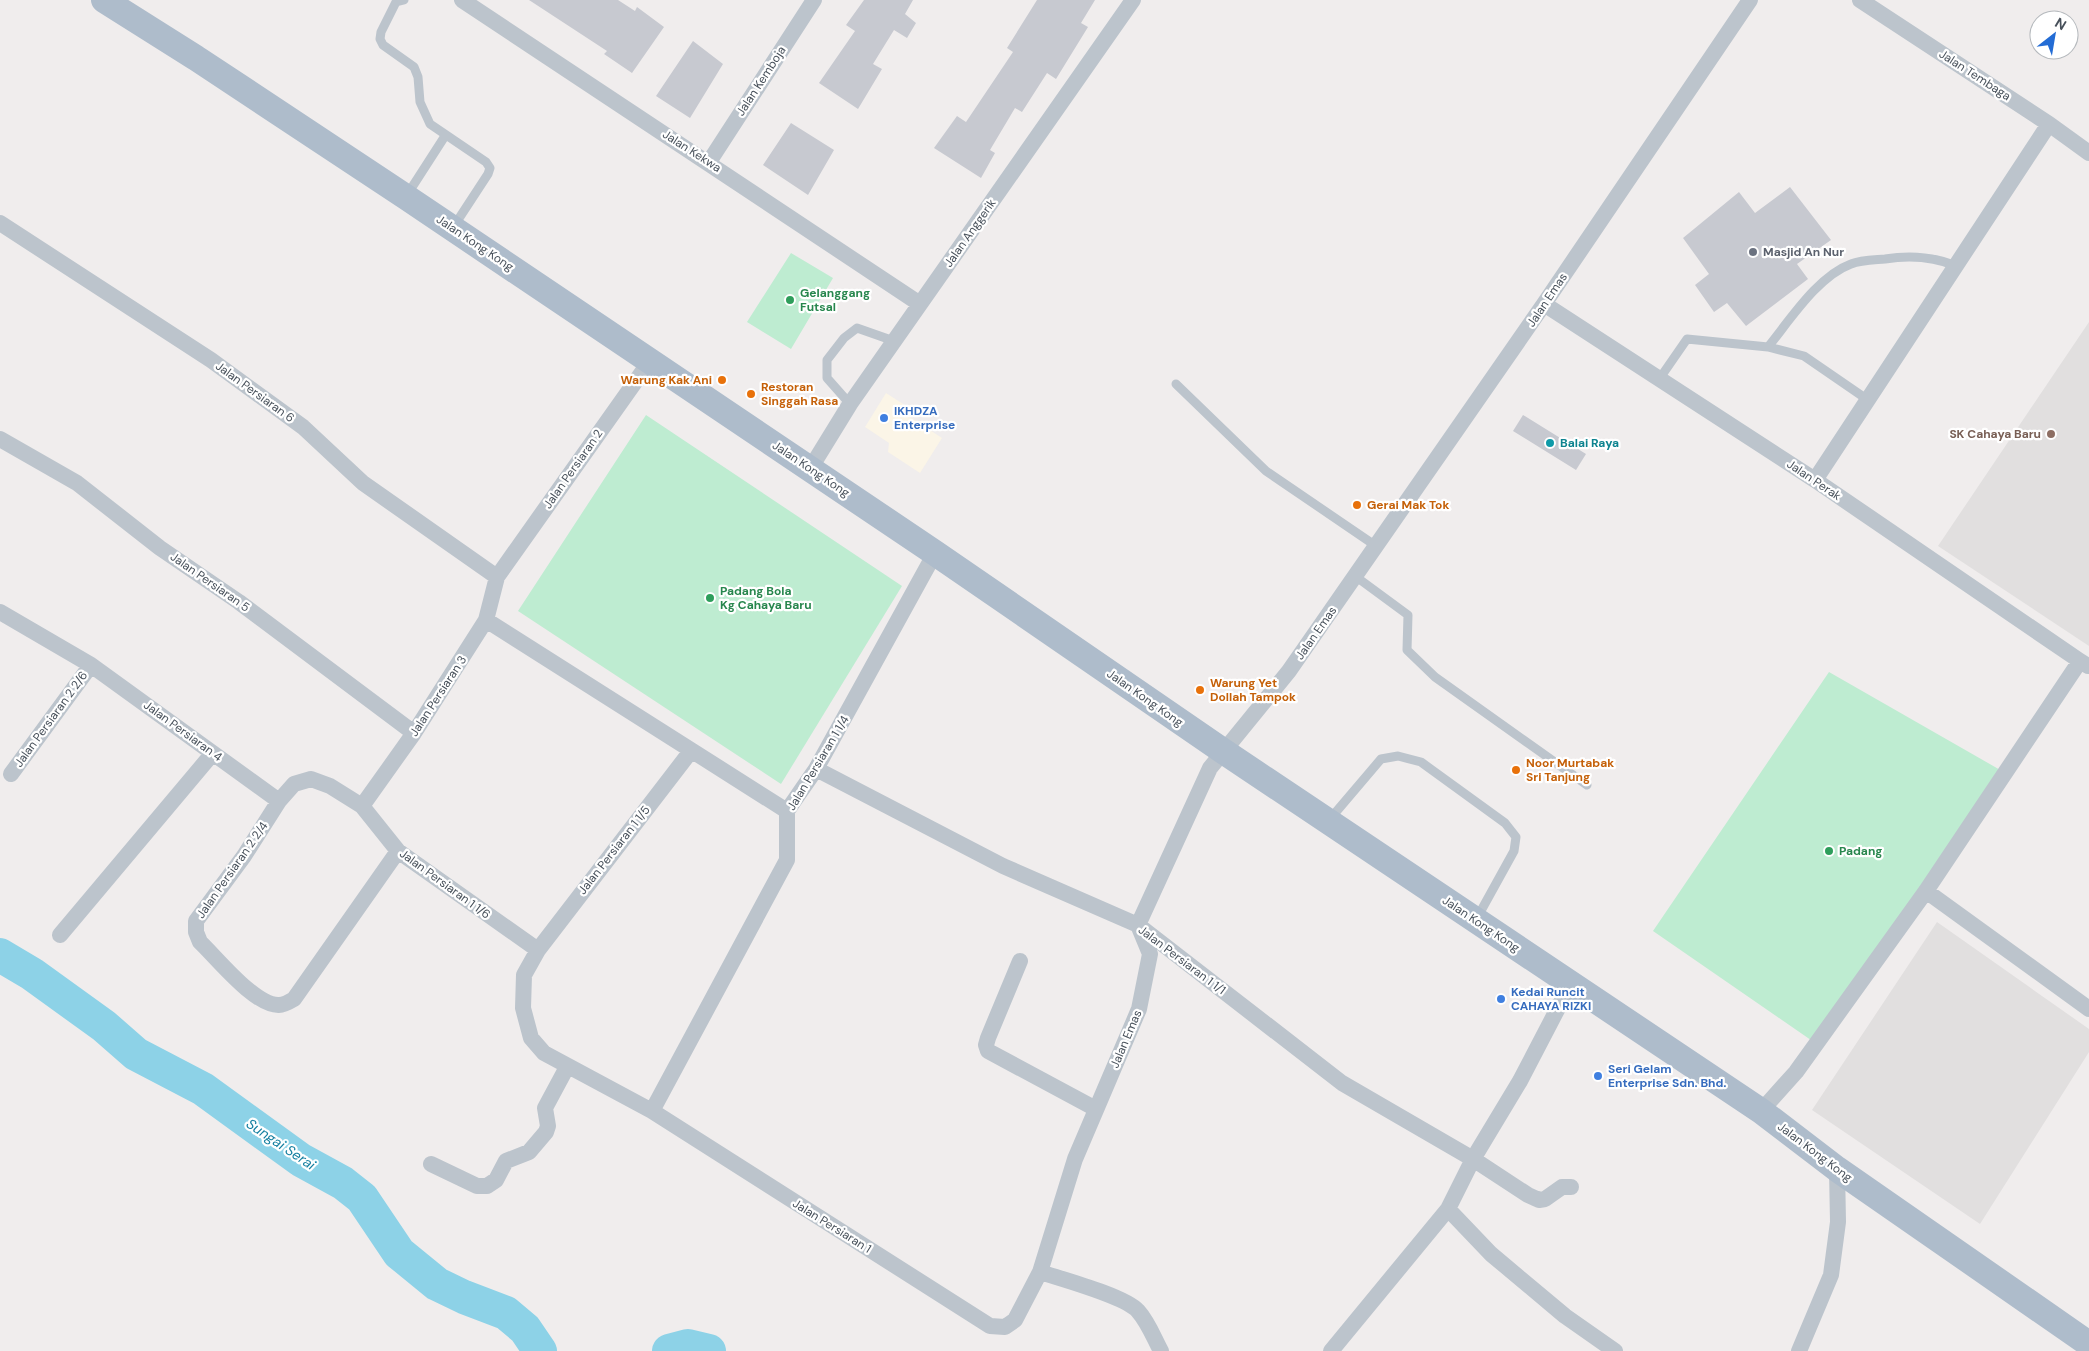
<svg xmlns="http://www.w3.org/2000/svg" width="2089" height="1351" font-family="'DM Sans',sans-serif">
<rect width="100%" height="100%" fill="#f0eded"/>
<path fill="#fbf5e7" d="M886,393L914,411L910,417L942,438L920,473L888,452L889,443L865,427Z"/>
<path fill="#e1dfdf" d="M2089,322V646L1938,546Z
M1937,922L2089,1029V1052L1980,1224L1812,1110Z"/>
<path fill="#beecd1" d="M791,253L833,278L791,349L747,322Z
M646,415L902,586L781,784L518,611Z
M1829,672L2002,771L1821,1047L1653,931Z"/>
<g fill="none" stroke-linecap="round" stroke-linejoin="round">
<path stroke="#8dd2e7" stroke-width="34" d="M0,955L32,974L104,1026L136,1054L203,1089L301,1160L343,1183L362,1198L399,1253L437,1284L464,1297L506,1313L525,1329L540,1351
M669,1351L688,1346L709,1351"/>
</g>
<path fill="#c7c9d0" d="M529,0H618L635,11L637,7L664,27L632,73L604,54L607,51Z
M864,0H913L905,14L916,23L907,38L894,30L873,64L882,69L858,109L819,83L855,31L846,25Z
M1037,0H1095L1081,23L1088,27L1056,79L1047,73L1022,112L1015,108L990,150L995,153L981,178L934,148L957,116L966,122L1013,52L1007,48Z
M693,41L723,64L690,118L656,96Z
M791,123L834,150L808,195L763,165Z
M1790,187L1831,240L1797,264L1808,279L1746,326L1727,303L1714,312L1695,285L1709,274L1683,238L1739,192L1755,213Z
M1523,415L1586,454L1576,470L1513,431Z"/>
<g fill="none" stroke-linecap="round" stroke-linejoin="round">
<path stroke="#bcc4cc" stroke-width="9" d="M404,0L396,2L381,32L380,39L383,45L414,67L418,77L420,102L430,124L486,162L490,168L488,174L454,226
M407,195L445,136
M1768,347C1790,320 1818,276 1851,264C1861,260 1874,260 1885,259C1910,255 1932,256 1956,266
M1660,378L1687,339L1768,347L1804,356L1868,400
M1176,384L1266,471L1376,546
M850,404L827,378V360L844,338L857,328L894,341
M1355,576L1408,615L1407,650L1435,677L1587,785
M1330,819L1381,759L1398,756L1421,762L1505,823L1516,837L1514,851L1477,918"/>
<path stroke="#bcc4cc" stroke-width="16" d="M462,0L920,304
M1860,0L2049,124L2089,153
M709,162L814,0
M0,223L211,360L303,427L363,483L497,577
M1544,304L1815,480L2080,661
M0,439L77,483L160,548L239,602L414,733
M810,469L850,404L1133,0
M1815,480L2049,124
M0,612L91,665L279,801L294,784L311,779L330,786L362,806L398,851L538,950
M486,620L787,811
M691,751L538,950L524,975L523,1008L531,1038L544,1053L652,1111L990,1326L1005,1327L1015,1320L1040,1272L1075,1159L1139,1009L1150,954L1138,925L1210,768L1289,671L1544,304L1750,0
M816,769L1003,866L1138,925L1342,1083L1473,1159L1528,1195L1539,1200L1545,1199L1562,1187H1571
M11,774L91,665
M279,801L244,856L196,921V932L200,942C217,958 255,1006 279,1005C284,1005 289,1002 294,999L398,851
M362,806L414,733L486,620L497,577L650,361
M1926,891L2089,1009
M60,935L213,753
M1020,961L988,1038L986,1045L988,1051L1096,1109
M652,1111L787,860V811L816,769L935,553
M1761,1111L1796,1072L1926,891L2080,661L2088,666
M431,1164L477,1186H487L496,1180L506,1161L529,1152L546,1132L548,1126L545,1108L567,1067
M1448,1209L1491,1254L1565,1316L1615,1351
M1040,1272C1061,1279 1125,1296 1138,1311C1148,1322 1154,1338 1161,1351
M1331,1351L1448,1209L1473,1159L1520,1081L1570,985
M1799,1351L1831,1275L1838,1222L1837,1169"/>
<path stroke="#aebccb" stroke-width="26" d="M104,0L196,58L406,197L935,553L1223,751L1761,1111L1837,1169L2089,1344"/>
</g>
<circle fill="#6b7280" stroke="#fff" stroke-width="2" cx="1753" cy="252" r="5"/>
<g fill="#2e9e5b" stroke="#fff" stroke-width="2">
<circle cx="790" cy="300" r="5"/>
<circle cx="710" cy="598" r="5"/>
<circle cx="1829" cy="851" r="5"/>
</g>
<g fill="#e8710a" stroke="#fff" stroke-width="2">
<circle cx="722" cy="380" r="5"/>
<circle cx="751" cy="394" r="5"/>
<circle cx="1357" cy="505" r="5"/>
<circle cx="1200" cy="690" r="5"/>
<circle cx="1516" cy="770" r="5"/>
</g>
<g fill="#3f7fe0" stroke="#fff" stroke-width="2">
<circle cx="884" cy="418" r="5"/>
<circle cx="1501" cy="999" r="5"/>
<circle cx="1598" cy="1076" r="5"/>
</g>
<circle fill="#8d6e63" stroke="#fff" stroke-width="2" cx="2051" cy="434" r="5"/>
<circle fill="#0f9aa8" stroke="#fff" stroke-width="2" cx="1550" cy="443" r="5"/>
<g text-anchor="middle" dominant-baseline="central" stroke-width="4.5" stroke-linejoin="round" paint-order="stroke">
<g font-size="12" fill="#47505a" stroke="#fff">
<text transform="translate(1975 75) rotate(33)">Jalan Tembaga</text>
<text transform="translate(761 81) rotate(-57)">Jalan Kemboja</text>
<text transform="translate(692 151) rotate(33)">Jalan Kekwa</text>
<text transform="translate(970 233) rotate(-55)">Jalan Anggerik</text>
<text transform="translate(475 243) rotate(34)">Jalan Kong Kong</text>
<text transform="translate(1547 300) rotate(-56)">Jalan Emas</text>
<text transform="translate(255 392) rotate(36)">Jalan Persiaran 6</text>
<text transform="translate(573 469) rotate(-55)">Jalan Persiaran 2</text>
<text transform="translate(811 469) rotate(34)">Jalan Kong Kong</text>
<text transform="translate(1814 480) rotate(34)">Jalan Perak</text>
<text transform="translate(210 582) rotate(35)">Jalan Persiaran 5</text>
<text transform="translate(1316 633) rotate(-55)">Jalan Emas</text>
<text transform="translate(438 696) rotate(-57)">Jalan Persiaran 3</text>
<text transform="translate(1145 698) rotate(35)">Jalan Kong Kong</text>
<text transform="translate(51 719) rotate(-54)">Jalan Persiaran 2 2/6</text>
<text transform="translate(183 731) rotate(36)">Jalan Persiaran 4</text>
<text transform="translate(818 763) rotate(-59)">Jalan Persiaran 1 1/4</text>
<text transform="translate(614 850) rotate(-52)">Jalan Persiaran 1 1/5</text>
<text transform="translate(232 870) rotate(-55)">Jalan Persiaran 2 2/4</text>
<text transform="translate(445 884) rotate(36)">Jalan Persiaran 1 1/6</text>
<text transform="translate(1481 924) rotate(34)">Jalan Kong Kong</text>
<text transform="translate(1182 960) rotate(37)">Jalan Persiaran 1 1/1</text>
<text transform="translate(1126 1039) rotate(-67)">Jalan Emas</text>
<text transform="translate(1815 1152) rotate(37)">Jalan Kong Kong</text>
<text transform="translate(832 1226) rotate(32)">Jalan Persiaran 1</text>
</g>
<g font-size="12" font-weight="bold" fill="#5b616d" stroke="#fff" text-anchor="start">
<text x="1763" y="252">Masjid An Nur</text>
</g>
<g font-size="12" font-weight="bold" fill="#27864d" stroke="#fff" text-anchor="start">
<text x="800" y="293">Gelanggang<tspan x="800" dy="14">Futsal</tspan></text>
<text x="720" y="591">Padang Bola<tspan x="720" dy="14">Kg Cahaya Baru</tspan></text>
<text x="1839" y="851">Padang</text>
</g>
<g font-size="12" font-weight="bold" fill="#c56008" stroke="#fff" text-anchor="start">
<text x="712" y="380" text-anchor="end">Warung Kak Ani</text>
<text x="761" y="387">Restoran<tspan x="761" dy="14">Singgah Rasa</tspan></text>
<text x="1367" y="505">Gerai Mak Tok</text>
<text x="1210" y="683">Warung Yet<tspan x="1210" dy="14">Dollah Tampok</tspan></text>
<text x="1526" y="763">Noor Murtabak<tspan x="1526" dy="14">Sri Tanjung</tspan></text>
</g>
<g font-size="12" font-weight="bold" fill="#366cbe" stroke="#fff" text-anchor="start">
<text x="894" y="411">IKHDZA<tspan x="894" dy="14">Enterprise</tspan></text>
<text x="1511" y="992">Kedai Runcit<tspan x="1511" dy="14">CAHAYA RIZKI</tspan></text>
<text x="1608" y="1069">Seri Gelam<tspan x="1608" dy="14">Enterprise Sdn. Bhd.</tspan></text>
</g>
<g font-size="12" font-weight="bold" fill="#785e54" stroke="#fff" text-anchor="end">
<text x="2041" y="434">SK Cahaya Baru</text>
</g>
<g font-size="12" font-weight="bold" fill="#0d838f" stroke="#fff" text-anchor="start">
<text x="1560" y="443">Balai Raya</text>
</g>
<g font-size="14" font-style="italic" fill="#147fa0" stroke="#fff">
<text transform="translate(281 1144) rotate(34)">Sungai Serai</text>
</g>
</g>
<g transform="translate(2054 35) rotate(31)"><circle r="24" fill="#ffffff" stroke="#b5b9bd"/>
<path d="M0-4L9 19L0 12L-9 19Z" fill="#236cd5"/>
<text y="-8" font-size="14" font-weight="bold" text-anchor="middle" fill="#47505a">N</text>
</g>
</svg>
